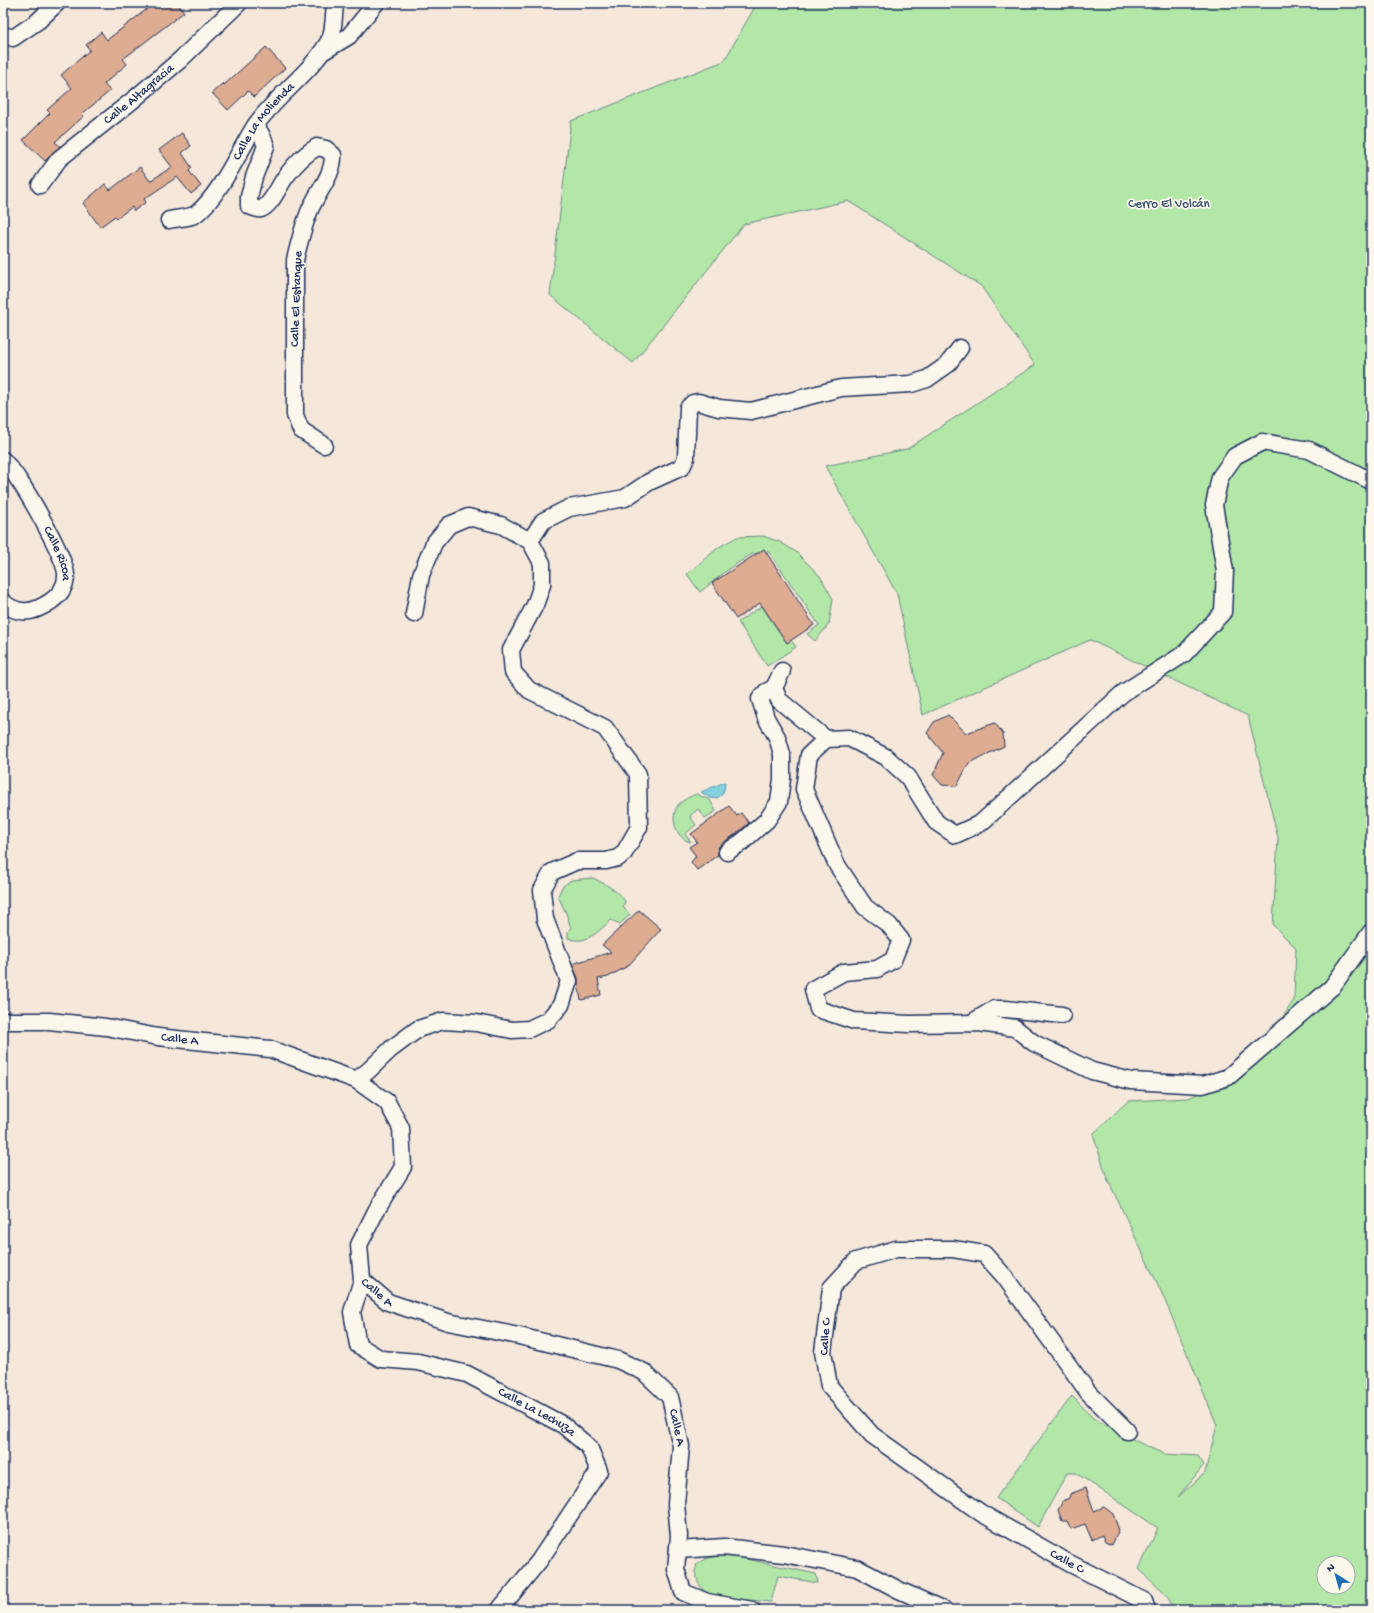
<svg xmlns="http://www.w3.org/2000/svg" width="1374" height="1613" font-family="'Gochi Hand',sans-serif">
<rect width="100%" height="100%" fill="#f5e8da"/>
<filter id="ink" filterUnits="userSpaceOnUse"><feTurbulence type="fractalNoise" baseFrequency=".025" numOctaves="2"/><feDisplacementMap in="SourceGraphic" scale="8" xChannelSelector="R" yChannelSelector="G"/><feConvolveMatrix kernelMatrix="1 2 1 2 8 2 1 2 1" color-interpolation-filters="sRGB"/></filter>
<g filter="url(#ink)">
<path fill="#b3e7a8" stroke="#678b83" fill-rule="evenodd" d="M757,3H1371V1610H1174L1168,1597L1139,1569L1158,1528L1076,1473H1067L1038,1527L996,1498L1072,1396L1093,1418L1142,1444L1164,1454L1198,1456L1204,1465L1178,1497L1205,1473L1217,1425L1161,1291L1107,1178L1093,1134L1128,1101L1188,1098L1244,1075L1294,1000L1296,948L1273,925L1278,838L1248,716L1090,640L923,715L897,594L825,466L907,449L1035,365L981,286L848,201L744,224L633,363L550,295L571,121L724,61ZM1324,1563H1348V1587H1324Z
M763,536L780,542L796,552L820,576L833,599L829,624L815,641L807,634L819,625L769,552L752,554L730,568L700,592L687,574L719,547L737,537Z
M762,606L787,643L791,640L796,647L767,666L738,622Z
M696,794L710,800L716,811L705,818L698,809L690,816L696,825L685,834L691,842C675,839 669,815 679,804C684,799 690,797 696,794Z
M593,878C607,885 615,889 625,901L623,907L630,915L620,924L611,920C599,931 585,946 568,938V931L571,928L566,913L558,896L562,887L571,880Z
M718,1556L737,1557L816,1574L818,1583L778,1576L771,1602L740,1599L709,1594L702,1589L698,1582L695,1572L697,1564L705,1559Z"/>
<path fill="#82d2de" stroke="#5991ab" d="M725,782C725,792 721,800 710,798L701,792Z"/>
<path fill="#deac90" stroke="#1b2f5e" d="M142,3H177L184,12L123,59L127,64L104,84L110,91L82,114L84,116L55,142L60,146L45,161L23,140L50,113L47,110L72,88L61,75L90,50L86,45L101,32L107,40L147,9Z
M266,47L285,68L254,97L248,91L228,110L212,93L223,83L224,85Z
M182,133L191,146L182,153L192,168L189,171L201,186L191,194L177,177L144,199L146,202L134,211L132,207L117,218L115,216L100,227L83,203L105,184L110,190L140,167L150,181L172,167L159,150Z
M764,549L814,625L787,643L760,603L736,619L712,583Z
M948,715L966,733L995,723L1003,734L1004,746L969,763L957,786L942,785L933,775L943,753L927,733L934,722Z
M729,806L737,816L741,813L749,823L736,834L721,844L718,848V855L697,870L691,862L696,856L689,847L697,842L691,834Z
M639,910L661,929L628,966L608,977L598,979L601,995L581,1000L578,985V978L572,964L611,952L602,945Z
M1086,1488L1094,1511L1104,1507L1113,1514L1119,1530L1112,1545L1105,1542L1102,1535L1092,1540L1085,1524L1071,1529L1067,1521H1062L1058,1510L1063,1501L1069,1498L1070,1494Z"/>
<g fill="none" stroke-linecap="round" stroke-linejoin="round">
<defs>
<g id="minor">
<path d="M3,35L13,38L38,21L57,3"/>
<path d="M324,51L349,36L376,3"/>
<path d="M256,125L262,136L266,146L254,177L249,197V206C253,207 257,210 261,209C272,205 280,183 287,175C295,164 305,154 317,147L326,149L333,155C334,175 316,194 309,212C303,227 299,243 295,260V415L301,430L324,445"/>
<path id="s1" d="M40,185L59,159L133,100L180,60L239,3"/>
<path id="s2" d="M169,220C177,218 190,218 196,214C220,195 238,153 255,126C277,94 312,73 330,39C334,31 334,12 335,3"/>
<path id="s3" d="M3,460C8,466 14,472 18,479C29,495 68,561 66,577C65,592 52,602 39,608C26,614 14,612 3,602"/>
<path d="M1371,481L1309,450L1262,442L1235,456L1220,477L1214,505L1225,571L1223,612L1184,654L1123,693L981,823L955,835L936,822L908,777L886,757L849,738L826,739L809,755L804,789L837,865L865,907L889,925L901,940L893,960L877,969L844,972L813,989L818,1009L854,1021L909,1024L979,1023L1015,1028L1034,1043L1092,1071L1131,1081L1203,1085L1228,1077L1332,987L1371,932"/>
<path d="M414,614L421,575L434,543L449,525L468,517L501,525L530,541"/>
<path d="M782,671L774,688L779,700L826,739"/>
<path d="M727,852L742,842L767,820L779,802L782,779V754L777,737L766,718L760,699L766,692L774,688"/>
<path id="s4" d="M3,1021H49L106,1027L158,1037L270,1049L356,1080L387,1102L401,1128L403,1167L376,1211L359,1245L362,1280L388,1302L448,1322L519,1336L618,1360L644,1372L670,1397L681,1446L676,1504L679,1536L676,1569L683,1592L707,1602L752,1610"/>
<path d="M971,1023L994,1009H1006L1062,1015"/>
<path d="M356,1080L368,1071L391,1049L418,1029L443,1021L476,1023L512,1030L529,1029L548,1020L561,1005L569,981L545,919L542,890L552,872L577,861H606L618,858L624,853L639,827L638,774L605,728L529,690L513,672L511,650L535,605L542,585V563L530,541L543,521L569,508L625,498L649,482L682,467L686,458L688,408L693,403L698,402L719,408L751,411L841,388L911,384L927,379L947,365L960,348"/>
<path id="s5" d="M362,1280L352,1312L358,1345L381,1359L418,1362L467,1374L563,1425L589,1447L599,1471L539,1561L499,1610"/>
<path id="s6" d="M1127,1431L1088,1392L1004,1276L984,1254L953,1249H896L856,1261L831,1288L823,1352L829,1386L872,1435L981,1513L1069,1563L1144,1601L1147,1610"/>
<path d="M678,1550L724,1547L784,1554L857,1568L899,1590L944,1610"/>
</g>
</defs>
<use href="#minor" stroke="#1b2f5e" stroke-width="19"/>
<use href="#minor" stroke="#fbf7ec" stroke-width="16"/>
</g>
</g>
<g text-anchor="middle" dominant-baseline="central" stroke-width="3.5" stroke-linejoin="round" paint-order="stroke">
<g font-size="13" fill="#1b2f5e" stroke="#fbf7ec">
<text stroke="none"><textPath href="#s1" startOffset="135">Calle Altagracia</textPath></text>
<text stroke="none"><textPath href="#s2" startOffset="143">Calle La Molienda</textPath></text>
<text transform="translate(297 299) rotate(-88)">Calle El Estanque</text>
<text stroke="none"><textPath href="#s3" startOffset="109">Calle Ricoa</textPath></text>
<text stroke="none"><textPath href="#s4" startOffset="178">Calle A</textPath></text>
<text stroke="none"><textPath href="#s4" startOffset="611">Calle A</textPath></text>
<text transform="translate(826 1337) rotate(-86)">Calle C</text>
<text stroke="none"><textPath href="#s5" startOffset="261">Calle La Lechuza</textPath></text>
<text stroke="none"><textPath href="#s4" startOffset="959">Calle A</textPath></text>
<text stroke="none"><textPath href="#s6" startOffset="792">Calle C</textPath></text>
</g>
<g font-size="13" fill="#39546d" stroke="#fbf7ec">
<text x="1169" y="204">Cerro El Volcán</text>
</g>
</g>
<rect width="1374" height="1613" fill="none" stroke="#fbf7ec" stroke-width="16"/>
<rect x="8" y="8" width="1358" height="1597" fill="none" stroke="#1b2f5e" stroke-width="1.5" filter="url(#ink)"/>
<g transform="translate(1336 1575) rotate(323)"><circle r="19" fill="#fbf7ec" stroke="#a1a7b3"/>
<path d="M0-3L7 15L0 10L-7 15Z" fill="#1f6fb2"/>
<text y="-6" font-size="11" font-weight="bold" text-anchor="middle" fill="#1b2f5e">N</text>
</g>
</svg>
